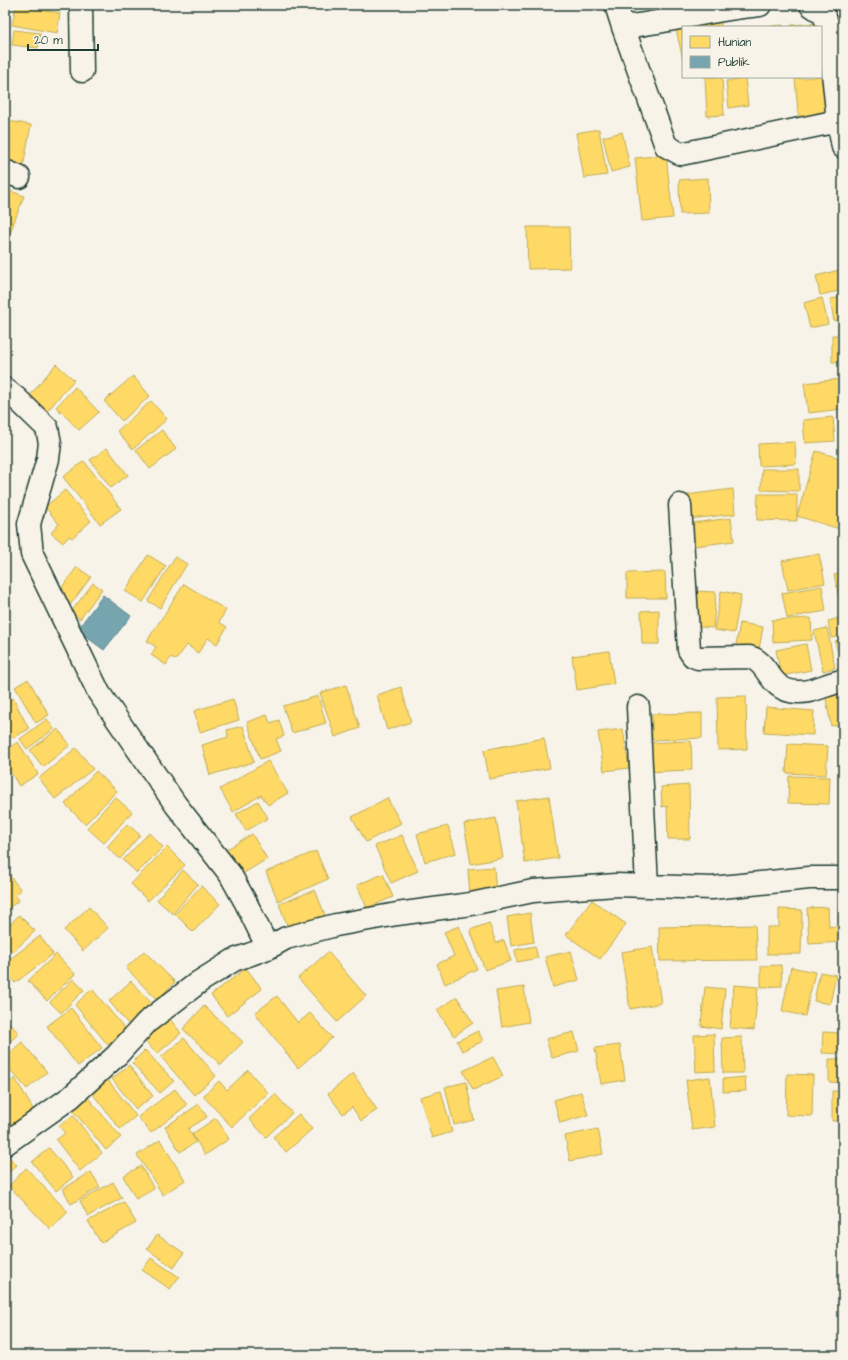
<svg xmlns="http://www.w3.org/2000/svg" width="848" height="1360" font-family="'Architects Daughter',sans-serif">
<rect width="100%" height="100%" fill="#f7f3e8"/>
<filter id="ink" filterUnits="userSpaceOnUse"><feTurbulence type="fractalNoise" baseFrequency=".025" numOctaves="2"/><feDisplacementMap in="SourceGraphic" scale="8" xChannelSelector="R" yChannelSelector="G"/><feConvolveMatrix kernelMatrix="1 2 1 2 8 2 1 2 1" color-interpolation-filters="sRGB"/></filter>
<g filter="url(#ink)">
<path fill="#ffd966" stroke="#bcaa57" d="M18,5H62L61,10Z
M16,6L60,13L57,33L12,25Z
M720,19L721,27H686Z
M821,23V27H791V25Z
M783,25V27H763Z
M683,28V60L676,29Z
M14,30L40,33L38,48L12,45Z
M821,76H824L828,120L799,122L795,79Z
M705,77H722L724,115L707,116Z
M745,78L748,105L729,108L726,81Z
M9,121L31,125L23,167L5,163V146Z
M599,129L607,175L584,178L576,133Z
M622,132L630,167L611,172L603,137Z
M666,155L673,218L642,221L635,158Z
M708,178L709,213L680,214L679,180Z
M5,189L24,196L10,233L5,231Z
M527,227H569L570,268L528,269Z
M843,269V290L820,295L816,276Z
M843,297V320L834,321L830,299Z
M822,298L828,324L810,328L804,303Z
M832,335H843V362H832Z
M56,364L74,380L43,416L25,401Z
M133,376L150,396L122,421L104,401Z
M842,379L843,409L808,413L804,383Z
M75,387L99,412L79,430L56,407Z
M151,401L167,419L133,449L117,431Z
M842,412H843V446H842Z
M833,417L835,441L805,443L803,420Z
M162,430L176,449L150,469L136,450Z
M795,442L796,464L759,466L758,444Z
M107,448L128,475L111,488L90,460Z
M816,451L843,459V530L797,516Z
M84,461L121,509L100,524L63,477Z
M762,469H799V491L761,490Z
M733,489L735,514L689,519L686,495Z
M65,490L91,521L72,538L69,536L63,543L51,533L59,524L45,507Z
M758,494H797V521L757,520Z
M731,518L734,541L687,547L684,524Z
M819,554L825,583L788,590L782,561Z
M148,555L166,566L143,602L125,591Z
M175,557L187,564L160,608L148,601Z
M77,567L91,577L70,605L56,595Z
M665,572L666,598H627V573Z
M843,573V596L839,597L834,575Z
M93,583L102,589L80,619L71,612Z
M184,584L226,610L219,622L227,627L217,644L208,638L198,653L187,645L176,660L171,657L166,665L151,655L156,647L147,641Z
M822,586L826,611L787,618L782,593Z
M692,591L716,592L713,628L689,626Z
M721,591L741,595L734,633L714,630Z
M659,610V644H642L641,611Z
M843,617V636L831,638L828,621Z
M811,618L812,640L773,642L772,620Z
M740,623L763,627L758,655L735,651Z
M827,628L835,668L823,671L814,631Z
M843,639V667H841L835,641Z
M806,644L811,670L781,676L776,650Z
M609,651L614,684L577,690L572,656Z
M28,679L49,715L36,723L15,687Z
M346,685L360,728L335,737L320,693Z
M401,687L411,722L387,730L377,695Z
M842,689L843,724L831,726L825,693Z
M318,696L326,723L292,733L283,706Z
M746,696L747,749L718,750L717,697Z
M13,698L29,729L12,738L5,726V702Z
M233,699L239,720L200,732L194,711Z
M766,707L814,711L813,735L764,732Z
M702,713V738L652,740V714Z
M267,715L270,723L279,720L284,736L276,739L281,751L260,759L247,722Z
M47,719L54,729L27,749L20,739Z
M243,726L254,762L210,775L202,745L228,737L227,730Z
M58,729L70,745L43,767L30,750Z
M623,729L629,768L604,771L598,732Z
M544,738L550,768L489,779L484,750Z
M691,741L692,770L643,772L641,743Z
M18,742L38,774L19,786L5,763V750Z
M788,744L828,746L826,775L786,773Z
M76,748L93,769L55,799L39,778Z
M268,761L288,793L268,805L261,795L233,812L220,789Z
M96,771L117,791L85,824L65,804Z
M789,776L830,777L829,804L788,803Z
M689,785L690,839H668L667,806L662,807L661,787Z
M549,796L558,858L525,863L516,801Z
M115,797L132,812L104,843L87,828Z
M387,798L401,823L366,842L352,817Z
M258,801L268,818L246,831L236,814Z
M496,818L503,858L471,864L464,824Z
M127,824L140,835L120,859L107,847Z
M448,826L456,853L425,862L417,834Z
M149,833L163,847L137,873L123,860Z
M252,834L267,859L239,876L224,851Z
M402,835L418,871L391,883L375,846Z
M167,847L185,865L148,901L131,884Z
M316,851L328,879L278,901L266,872Z
M494,867L496,894L470,896L468,869Z
M5,870L21,890L15,895L19,900L5,911Z
M183,870L198,884L173,914L157,900Z
M383,874L393,897L367,908L357,885Z
M201,886L220,904L193,932L175,914Z
M315,890L325,915L289,930L279,904Z
M592,900L626,924L600,959L566,935Z
M89,907L108,928L83,951L64,930Z
M828,907L829,927L841,925L843,942L809,944L807,908Z
M779,909L802,910L801,954H767V927H779Z
M530,913L534,942L511,946L507,917Z
M19,915L35,931L13,952L5,944V930Z
M489,923L496,943L504,940L511,961L485,970L470,930Z
M755,925L757,960L660,961L659,927Z
M459,926L477,969L445,984L437,964L454,956L444,932Z
M40,936L53,954L15,983L5,970V963Z
M535,946L538,958L517,962L515,950Z
M652,947L661,1003L630,1009L621,952Z
M144,951L175,982L157,1000L126,968Z
M571,951L579,980L553,987L545,957Z
M328,952L366,996L337,1022L298,978Z
M56,954L75,974L47,1001L28,981Z
M781,965L782,986L761,987V966Z
M791,967L815,972L805,1016L782,1011Z
M246,968L262,989L227,1016L211,995Z
M820,972L836,975L830,1004L814,1001Z
M73,979L84,990L61,1013L50,1002Z
M131,981L152,1004L129,1025L109,1001Z
M843,982V996L840,995Z
M734,985L758,987L754,1030L730,1028Z
M524,987L529,1022L502,1027L496,991Z
M705,987L725,989L721,1029L701,1026Z
M92,989L126,1030L108,1045L75,1005Z
M277,996L298,1023L310,1013L332,1038L298,1068L255,1013Z
M457,997L473,1023L454,1036L437,1010Z
M841,1005H843V1027H840Z
M204,1006L243,1042L221,1065L183,1029Z
M71,1008L102,1048L78,1066L47,1026Z
M5,1019L19,1033L5,1047Z
M170,1019L181,1033L157,1054L143,1039Z
M478,1031L483,1041L462,1051L457,1041Z
M574,1032L579,1051L552,1058L546,1039Z
M823,1032L843,1033V1054L822,1053Z
M714,1034L715,1071L696,1072L694,1035Z
M742,1037L743,1073H723L722,1038Z
M184,1038L216,1076L194,1095L161,1057Z
M22,1042L47,1072L27,1089L5,1064V1057Z
M620,1045L625,1080L601,1084L595,1048Z
M145,1050L174,1081L160,1093L132,1063Z
M493,1057L503,1076L473,1090L463,1071Z
M829,1059H843V1083L829,1082Z
M129,1065L153,1096L136,1109L112,1079Z
M248,1070L268,1093L232,1127L203,1096L219,1081L227,1090Z
M353,1073L377,1110L361,1121L352,1107L343,1114L328,1094Z
M787,1074L813,1075L812,1116L786,1115Z
M710,1077L715,1127L692,1130L686,1080Z
M745,1077L746,1091L723,1092V1079Z
M15,1078L37,1116L8,1133L5,1130V1086Z
M108,1080L136,1116L120,1129L92,1093Z
M466,1082L474,1120L454,1125L445,1087Z
M175,1089L187,1105L151,1133L138,1117Z
M441,1091L452,1132L432,1138L420,1097Z
M832,1091H843V1121H832Z
M581,1092L588,1115L560,1123L554,1100Z
M84,1093L121,1137L106,1150L69,1106Z
M275,1094L292,1113L266,1137L249,1119Z
M199,1104L207,1117L188,1129L196,1142L180,1152L165,1127Z
M299,1114L312,1129L286,1152L273,1137Z
M73,1115L102,1153L80,1171L56,1140L65,1133L59,1126Z
M216,1118L229,1139L205,1155L192,1134Z
M598,1129L603,1154L570,1161L565,1136Z
M160,1140L185,1180L163,1195L137,1155Z
M49,1148L73,1177L56,1191L32,1162Z
M7,1155L17,1165L5,1176V1157Z
M141,1166L154,1189L136,1199L123,1176Z
M26,1168L68,1212L50,1229L9,1186Z
M91,1172L100,1187L71,1204L63,1189Z
M113,1182L122,1198L88,1216L80,1201Z
M124,1202L136,1223L101,1243L88,1221Z
M157,1235L184,1253L174,1268L147,1249Z
M151,1258L179,1277L170,1289L142,1270Z"/>
<path fill="#76a5af" stroke="#5c868a" d="M103,595L131,616L104,650L77,630Z"/>
<g fill="none" stroke-linecap="round" stroke-linejoin="round">
<defs>
<path id="minor" d="M81,5L82,71
M616,5L623,27C669,22 714,9 760,5
M811,5L823,13L828,25L838,121L843,147
M623,27L666,146L681,154L838,121
M5,171L19,177
M5,389L15,397L47,428L50,443L48,459L29,524L32,554L99,693L176,805L230,874L246,903L268,948
M680,505L689,650L693,656L698,658L749,657C770,662 768,691 797,692C814,693 827,683 843,681
M638,707L647,886
M5,1144L71,1097L117,1055L147,1022L199,982L234,960L268,948L286,938L336,925L397,914L471,904L533,891L616,885L712,888L809,878H843"/>
</defs>
<use href="#minor" stroke="#1f3d34" stroke-width="25"/>
<use href="#minor" stroke="#f7f3e8" stroke-width="22"/>
</g>
</g>
<rect width="848" height="1360" fill="none" stroke="#f7f3e8" stroke-width="20"/>
<rect x="10" y="10" width="828" height="1340" fill="none" stroke="#1f3d34" stroke-width="1.5" filter="url(#ink)"/>
<rect x="682" y="26" width="140" height="52" fill="#f7f3e8" stroke="#a1aaa0"/>
<rect x="690" y="36" width="20" height="12" fill="#ffd966" stroke="#a1aaa0"/>
<text x="718" y="46" font-size="12" fill="#1f3d34">Hunian</text>
<rect x="690" y="56" width="20" height="12" fill="#76a5af" stroke="#a1aaa0"/>
<text x="718" y="66" font-size="12" fill="#1f3d34">Publik</text>
<path d="M28 44v6h70v-6" fill="none" stroke="#1f3d34" stroke-width="2"/>
<text x="34" y="44" font-size="12" fill="#1f3d34" stroke="#f7f3e8" stroke-width="3" paint-order="stroke">20 m</text>
</svg>
